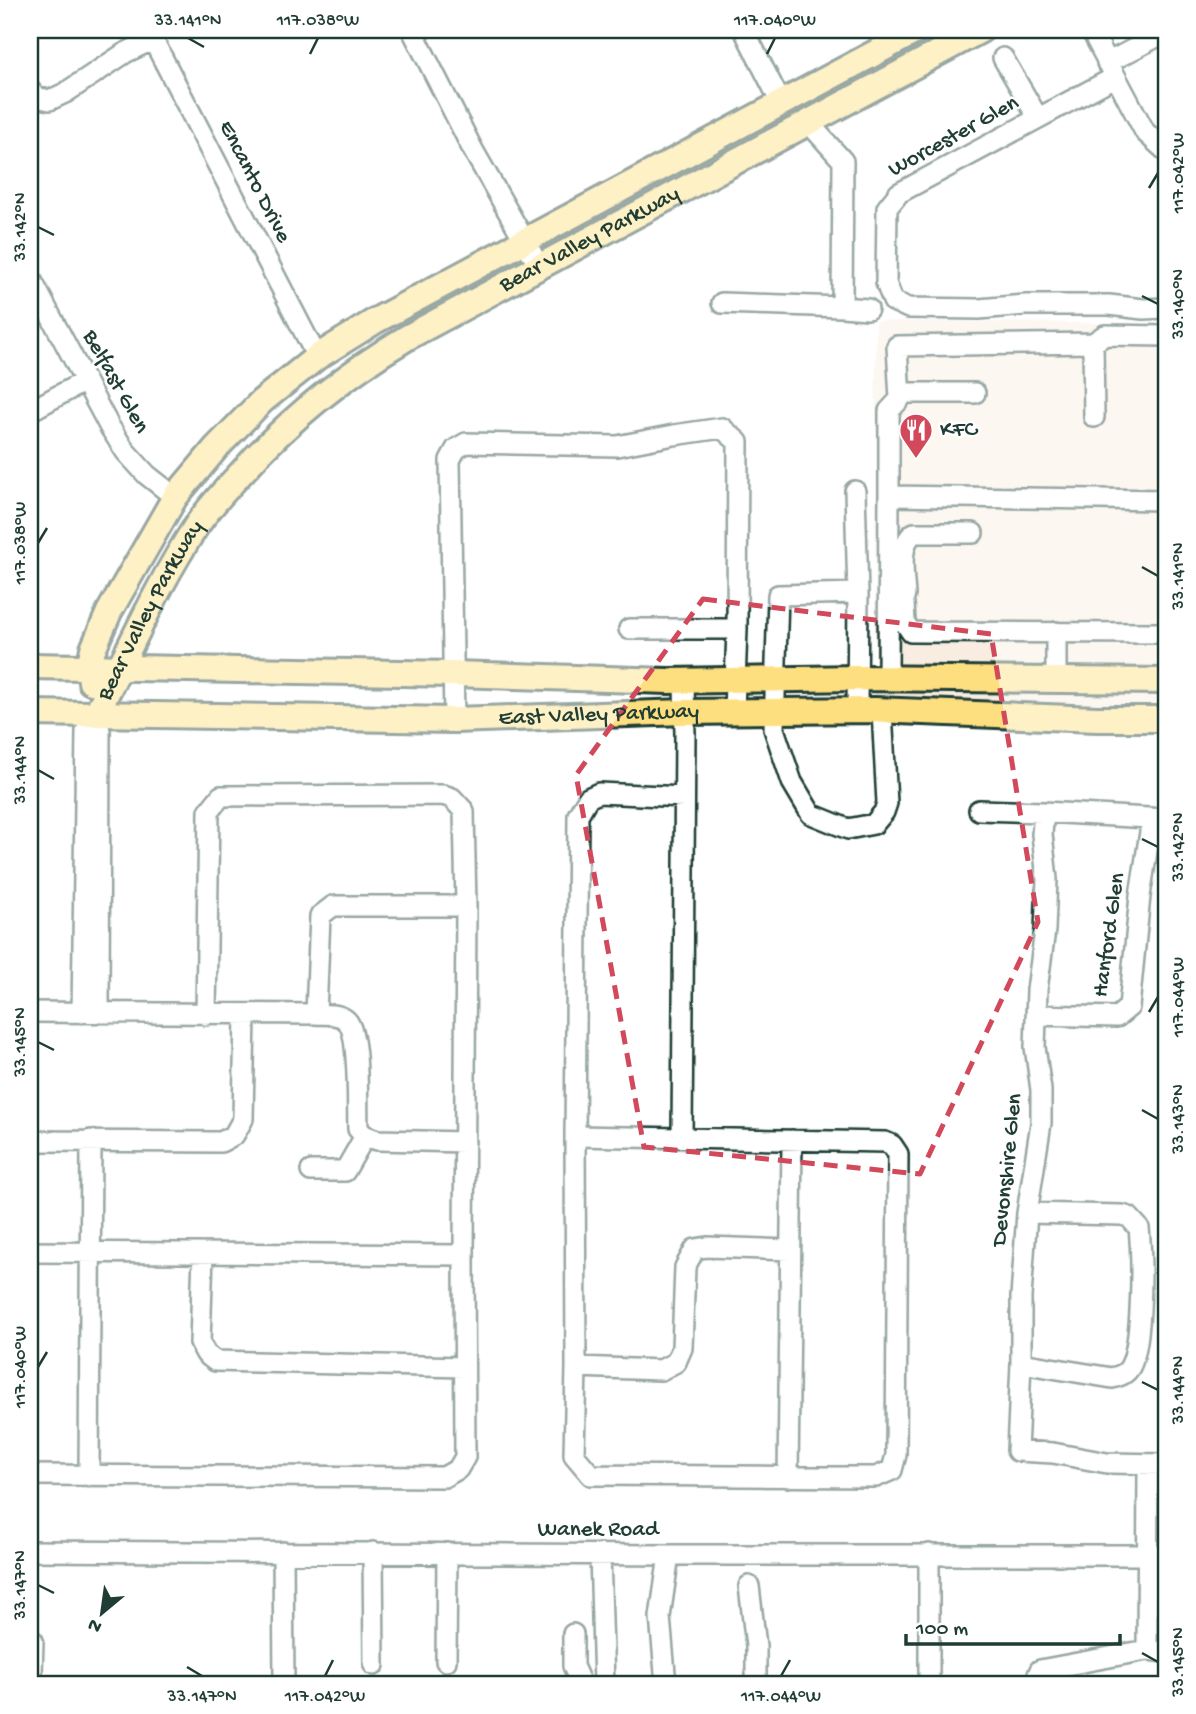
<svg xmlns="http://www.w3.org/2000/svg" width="1196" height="1714" font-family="'Gochi Hand',sans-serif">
<rect width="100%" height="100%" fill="#fff"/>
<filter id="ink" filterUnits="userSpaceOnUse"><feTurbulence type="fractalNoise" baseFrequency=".0143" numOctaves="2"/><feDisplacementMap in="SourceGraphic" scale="14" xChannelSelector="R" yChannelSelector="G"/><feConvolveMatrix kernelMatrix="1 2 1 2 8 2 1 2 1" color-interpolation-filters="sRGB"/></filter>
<g filter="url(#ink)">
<path fill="#f8ede0" d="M876,321L1166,324V719L875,710Z"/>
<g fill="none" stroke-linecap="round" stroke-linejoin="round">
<defs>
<path id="minor" d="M148,30L317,357
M412,30L473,150L539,266
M744,30L781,103
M1091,30L1145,132L1166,151
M1003,58L1038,118
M1107,63L1166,32
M1115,77L899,193L887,208L886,283L893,301L908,308L979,309L1025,305H1109L1143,309L1166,308
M30,90L35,97L50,100L65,93L125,53L152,40
M30,277L109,426L126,452L147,475L175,497
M722,303L842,307L843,161L808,122
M842,307L868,309
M1093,343L1094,417
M900,393H975
M30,411L85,381
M855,491L858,593L857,710
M889,496V411L900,399L897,346L1093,343L1105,335L1166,336
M858,593L778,595L774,729L792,782L811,814L848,829L874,824L884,812L887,803L882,711
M905,595C904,577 898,544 914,533H973
M904,603L905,623L911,632L1166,633
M629,629H737
M1056,632V680
M888,679L889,496L1166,500
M96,714L100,731L99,1013
M454,720L450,460L456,449L466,443L617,446L674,435L722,428L738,442L737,629L734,711
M979,810L1044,812L1166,819
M1044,812L1042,834L1047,879L1045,930L1037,990L1035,1047L1041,1090V1123L1027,1213L1021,1297V1363L1017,1451L1053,1453L1107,1463L1166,1464
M30,1012L316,1014C326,1015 340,1013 347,1021C360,1035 357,1107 358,1129L364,1135L377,1140L465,1142
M82,1013L86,731L96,714
M316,1014L320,916L333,906H466
M1037,1015L1117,1017L1129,1007L1140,896L1152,819
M575,1136L885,1142L892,1145L898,1154L896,1455L892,1470L876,1477L591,1475L574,1455L576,1367L575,1136L578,815L588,798L599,793L684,797
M682,1138L685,735L684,681
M30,1141L221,1142L234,1135L243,1119L245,1014
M311,1171H345L365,1136
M30,1252L464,1255
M203,1254L200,1343L206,1354L215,1361L464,1367
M1021,1363L1112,1378C1120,1376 1126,1374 1130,1367C1143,1343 1142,1257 1139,1228L1129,1217L1122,1215L1027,1213
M576,1367L661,1370L676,1362L682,1348L685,1267L695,1249L707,1247L790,1250
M30,1475L444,1477L458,1469L465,1457L464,1255L466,906L464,811L452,798L443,795L221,796L209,811L206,1015
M89,1476L91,1140
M788,1477L792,1140
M30,1551L669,1555H1166
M283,1552L284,1684
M373,1552L374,1665
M600,1554L604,1684
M749,1586L756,1646V1684
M573,1634V1666L581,1684
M30,1639L33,1641L32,1674L30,1677
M1147,1650L1148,1464
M446,1661L447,1553
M666,1684L660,1617L669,1555
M929,1684V1554
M1034,1684L1040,1670L1147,1650L1166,1652"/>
<g id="major">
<path d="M30,666L453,674L668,681L857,678L1166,681"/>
<path d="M91,682L89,667L93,649L109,612L175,497L216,448L262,401L317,357L375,321L918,30"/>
<path id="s1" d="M30,713L454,720L685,712L875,710L1097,719H1166"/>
<path id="s2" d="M96,714C129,651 157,585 197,525C210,506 226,489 242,472C290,418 346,374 408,337L981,30"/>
</g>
</defs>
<use href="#minor" stroke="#1f3d34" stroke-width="24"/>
<use href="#major" stroke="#1f3d34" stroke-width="30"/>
<use href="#minor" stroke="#fff" stroke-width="19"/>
<use href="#major" stroke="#fedf80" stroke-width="24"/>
</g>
</g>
<path d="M0 0H1196V1714H0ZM703,599L991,634L1038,922L920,1174L644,1147L576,775Z" fill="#fff" fill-opacity=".55" fill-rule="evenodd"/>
<path fill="none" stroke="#d1495b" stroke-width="5" stroke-dasharray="14 9" stroke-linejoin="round" d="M703,599L991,634L1038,922L920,1174L644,1147L576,775Z"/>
<path fill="none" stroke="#1f3d34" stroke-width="2.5" d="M188,38L204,47M310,54L318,38M767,54L775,38M1149,188L1158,173M38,227L54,235M1142,296L1158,304M38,543L47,528M1142,567L1158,576M38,770L54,779M1142,839L1158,847M1149,1012L1158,997M38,1042L54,1050M1142,1110L1158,1119M38,1367L47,1352M1142,1382L1158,1390M38,1585L54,1593M1142,1653L1158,1662M187,1667L202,1676M325,1676L333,1660M781,1676L790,1660"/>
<defs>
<symbol id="restaurant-pin" viewBox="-11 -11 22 30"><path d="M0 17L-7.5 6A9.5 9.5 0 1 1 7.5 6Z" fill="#d1495b" stroke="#fff"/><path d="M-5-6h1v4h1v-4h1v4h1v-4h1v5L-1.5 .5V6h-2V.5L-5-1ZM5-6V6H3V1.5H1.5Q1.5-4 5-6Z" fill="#fff"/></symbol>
</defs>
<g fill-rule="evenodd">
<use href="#restaurant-pin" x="897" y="411" width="38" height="52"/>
</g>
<g text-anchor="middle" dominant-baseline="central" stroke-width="5" stroke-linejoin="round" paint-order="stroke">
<g font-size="23" fill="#1f3d34" stroke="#fff">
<text transform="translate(954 137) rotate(-29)">Worcester Glen</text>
<text transform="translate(254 182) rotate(63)">Encanto Drive</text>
<text stroke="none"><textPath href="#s2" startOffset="705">Bear Valley Parkway</textPath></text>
<text transform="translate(115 382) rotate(61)">Belfast Glen</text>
<text stroke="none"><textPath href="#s2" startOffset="117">Bear Valley Parkway</textPath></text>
<text stroke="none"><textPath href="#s1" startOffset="569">East Valley Parkway</textPath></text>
<text transform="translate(1110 935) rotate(-82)">Hanford Glen</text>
<text transform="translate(1008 1170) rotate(-84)">Devonshire Glen</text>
<text x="598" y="1530">Wanek Road</text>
</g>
<g font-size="23" fill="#1f3d34" stroke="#fff" text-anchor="start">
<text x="940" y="430">KFC</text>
</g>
</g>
<rect width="1196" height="1714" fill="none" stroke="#fff" stroke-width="77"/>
<g transform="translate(102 1613) rotate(209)" stroke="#ffffff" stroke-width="5" paint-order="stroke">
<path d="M0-5L12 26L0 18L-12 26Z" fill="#1f3d34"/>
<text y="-10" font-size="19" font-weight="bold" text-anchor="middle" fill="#1f3d34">N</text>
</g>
<path d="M906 1634v10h214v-10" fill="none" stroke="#1f3d34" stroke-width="3.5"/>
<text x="916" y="1634" font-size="21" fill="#1f3d34" stroke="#ffffff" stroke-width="5" paint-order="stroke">100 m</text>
<rect x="38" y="38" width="1120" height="1638" fill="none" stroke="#1f3d34" stroke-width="2.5"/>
<g font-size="18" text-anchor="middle" fill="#1f3d34">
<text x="188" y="25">33.141°N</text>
<text x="318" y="25">117.038°W</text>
<text x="775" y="25">117.040°W</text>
<text transform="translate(1177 173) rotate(-90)" y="6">117.042°W</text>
<text transform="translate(19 227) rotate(-90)" y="6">33.142°N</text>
<text transform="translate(1177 304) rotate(-90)" y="6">33.140°N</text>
<text transform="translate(19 543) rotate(-90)" y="6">117.038°W</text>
<text transform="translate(1177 576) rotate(-90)" y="6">33.141°N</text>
<text transform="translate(19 770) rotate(-90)" y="6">33.144°N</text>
<text transform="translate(1177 847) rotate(-90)" y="6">33.142°N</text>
<text transform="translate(1177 997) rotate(-90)" y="6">117.044°W</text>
<text transform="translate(19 1042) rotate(-90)" y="6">33.145°N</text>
<text transform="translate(1177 1119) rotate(-90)" y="6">33.143°N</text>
<text transform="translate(19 1367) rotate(-90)" y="6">117.040°W</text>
<text transform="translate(1177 1390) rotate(-90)" y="6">33.144°N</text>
<text transform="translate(19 1585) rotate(-90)" y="6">33.147°N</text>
<text transform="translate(1177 1662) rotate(-90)" y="6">33.145°N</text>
<text x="202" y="1701">33.147°N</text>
<text x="325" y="1701">117.042°W</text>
<text x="781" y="1701">117.044°W</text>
</g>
</svg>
